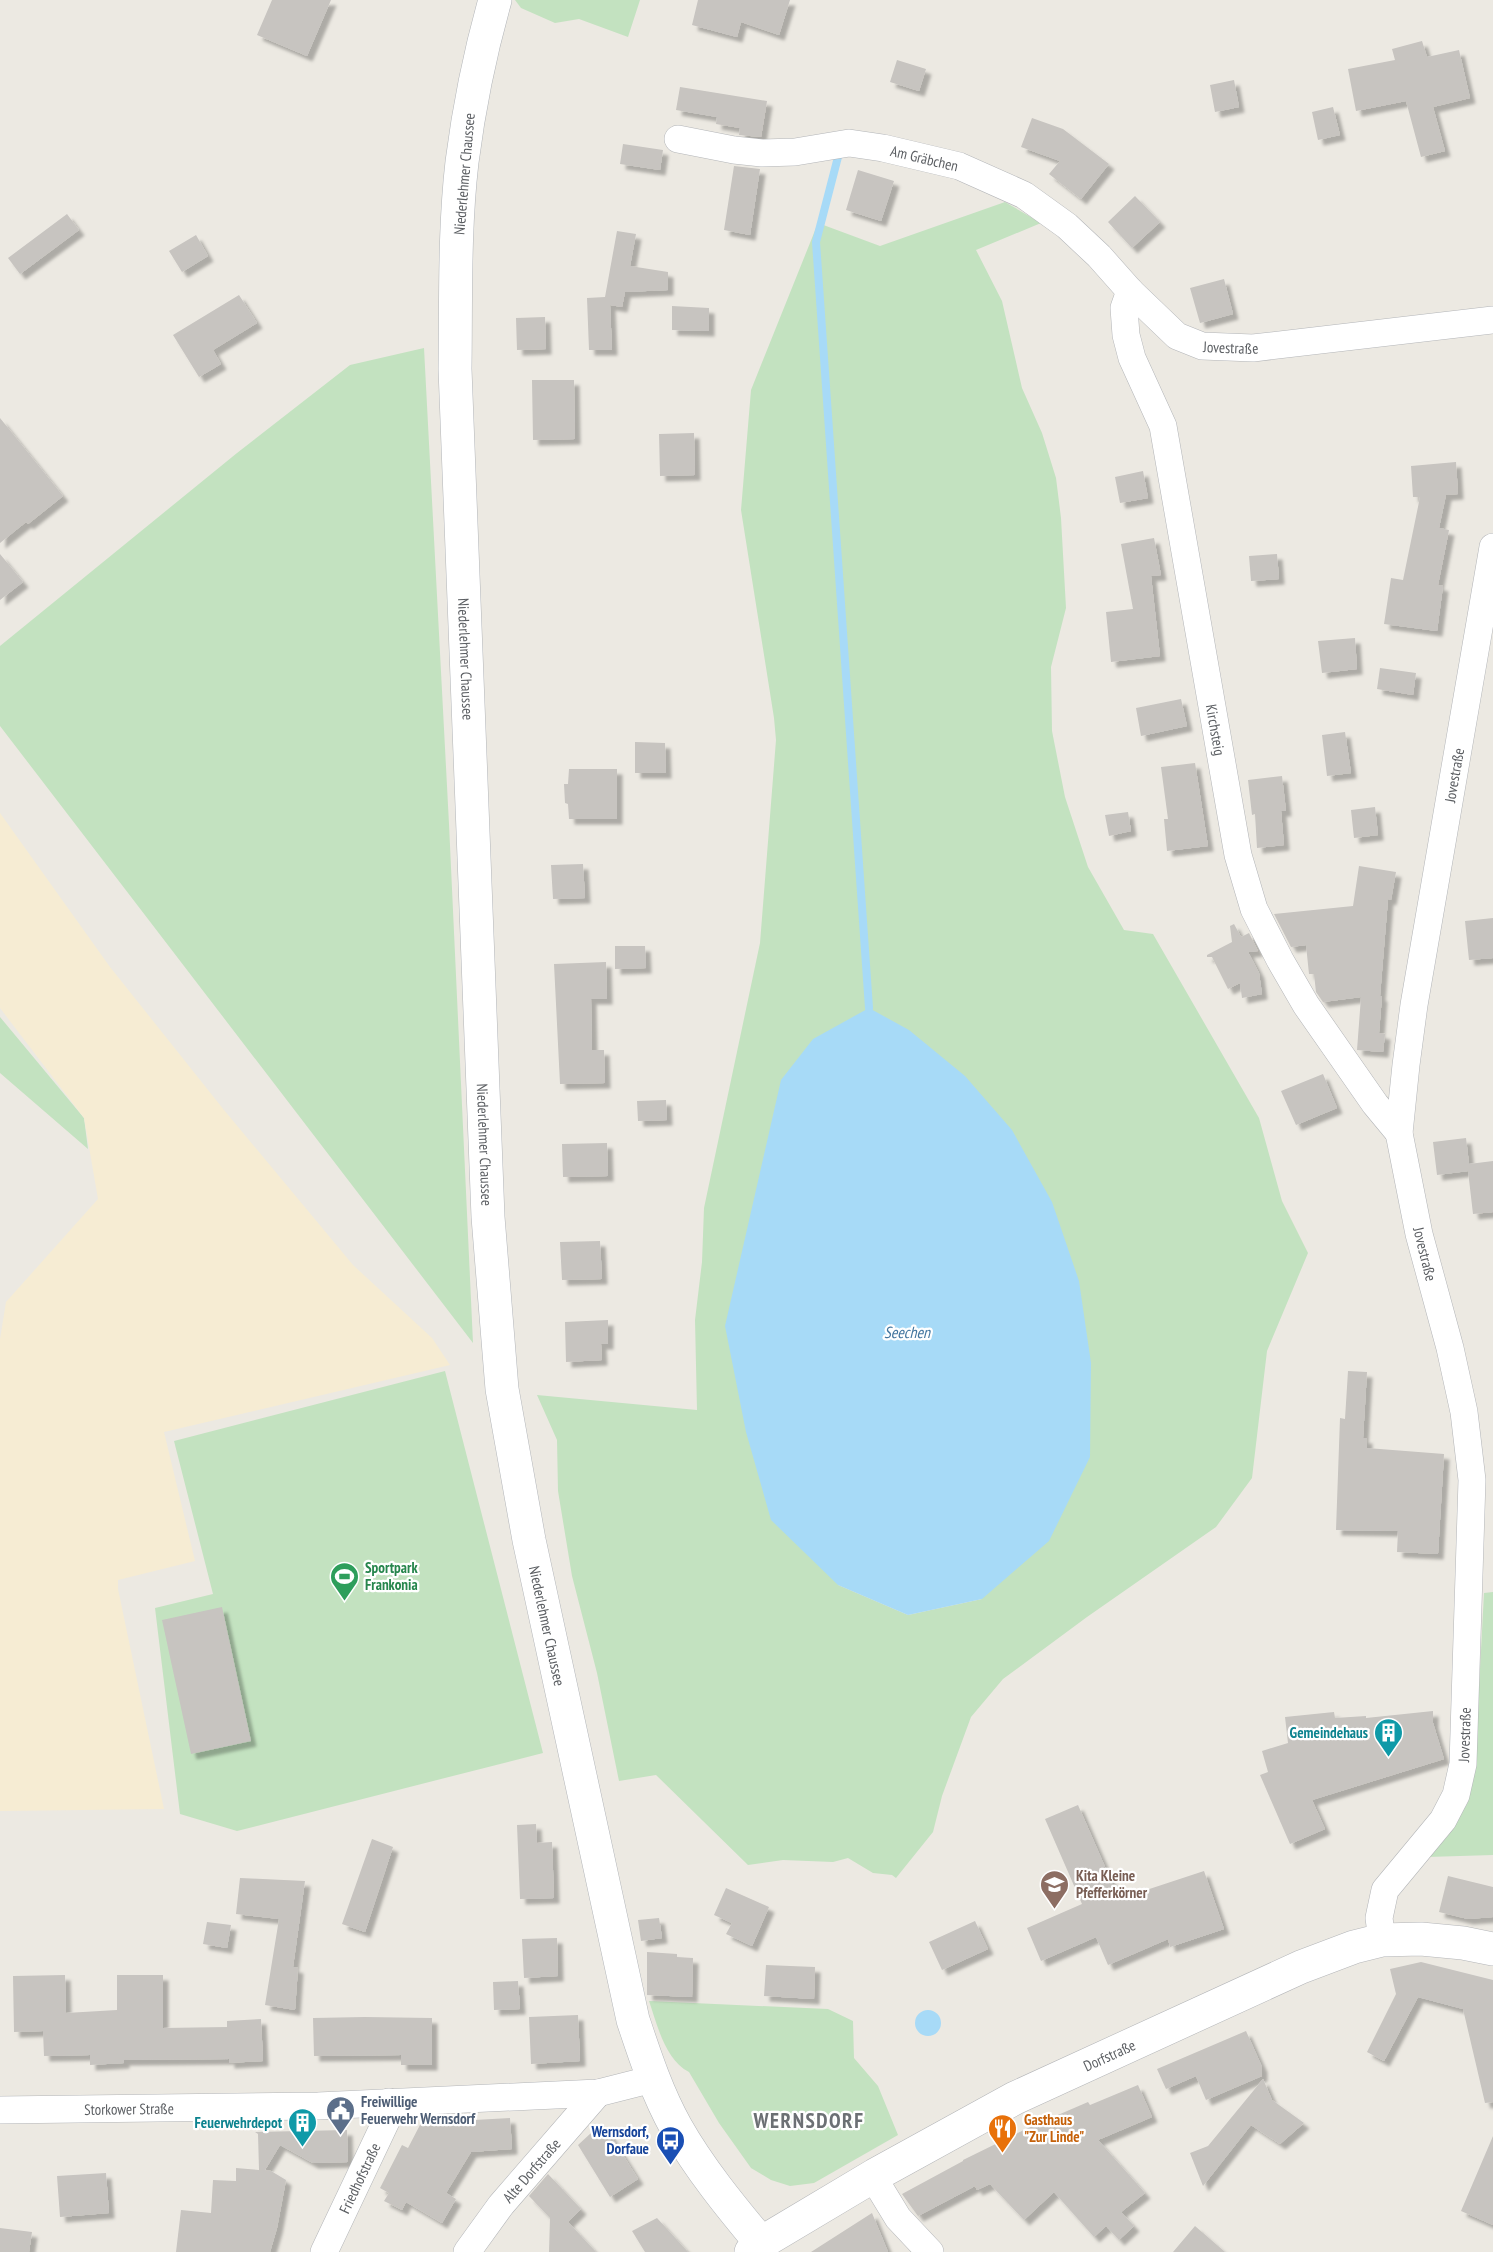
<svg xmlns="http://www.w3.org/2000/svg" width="1493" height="2252" font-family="'PT Sans Narrow',sans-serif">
<defs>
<filter id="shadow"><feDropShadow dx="5.5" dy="5.5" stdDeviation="1.5" flood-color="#0004"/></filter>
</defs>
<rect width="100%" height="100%" fill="#ece9e2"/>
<path fill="#c3e2c0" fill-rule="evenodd" d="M515,0H640L628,37L579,19L555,23L521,8Z
M1005,202L1041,223L976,250L1002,301L1022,388L1042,433L1056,478L1061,518L1066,608L1051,667L1052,731L1065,797L1088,867L1124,930L1153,934L1259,1118L1282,1201L1308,1253L1267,1351L1252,1478L1216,1527L1087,1617L1003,1679L971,1717L942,1796L933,1832L896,1878L892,1875L873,1873L848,1858L833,1862L783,1860L748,1865L656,1775L619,1781L597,1673L572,1576L558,1491L557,1440L537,1395L697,1410L695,1320L702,1262L704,1208L760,943L776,740L774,718L741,510L751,390L818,223L880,246ZM838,1585L982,1599L908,1615Z
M424,348L449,824L473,1343L0,726V646L237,453L350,365Z
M0,1017L84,1118L88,1149L0,1073Z
M445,1371L543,1753L237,1831L180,1814L155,1608L213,1594L174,1441Z
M1493,1592V1855L1427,1857L1447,1837L1467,1804L1475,1764L1484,1593Z
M649,2001L828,2009L853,2021L854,2058L878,2086L898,2135L814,2183L790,2186L771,2180L751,2168L719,2123L689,2072C665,2060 657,2024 649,2001Z"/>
<path fill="#f6ecd3" d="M0,813L110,967L224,1110L353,1265L432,1338L450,1365L164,1432L195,1561L118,1580V1589L164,1809L0,1811V1339L6,1302L98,1199L84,1118L0,1008Z"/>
<path fill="#a7daf7" d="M869,1008L909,1030L965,1076L1012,1130L1052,1202L1079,1281L1091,1363L1090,1457L1049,1541L982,1599L908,1615L838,1585L771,1520L746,1432L725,1326L781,1080L813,1039Z
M915 2023a13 13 0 1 1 26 0a13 13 0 1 1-26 0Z"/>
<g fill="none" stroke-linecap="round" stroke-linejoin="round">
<path stroke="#a7daf7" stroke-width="8" d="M838,157L816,242L869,1008"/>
</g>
<path fill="#c7c4c0" filter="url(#shadow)" d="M272,0H331L307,56L257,35Z
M698,0H790L779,35L741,22L737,37L692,25Z
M1422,41L1427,57L1459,50L1470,98L1433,107L1445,151L1421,157L1406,101L1356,111L1348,69L1395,60L1392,49Z
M897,60L926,69L919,91L890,82Z
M1234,80L1239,107L1215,112L1210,85Z
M680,87L767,101L761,137L739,135L740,128L716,124L717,117L676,110Z
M1333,107L1340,135L1318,140L1312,112Z
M1032,118L1063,129L1109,164L1081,199L1049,174L1060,161L1021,147Z
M623,144L663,150L660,170L620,164Z
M734,166L760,169L750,235L724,230Z
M858,170L894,181L881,221L846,210Z
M1135,196L1160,222L1132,248L1108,222Z
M67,214L79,230L20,274L8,258Z
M617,231L636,234L630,266L668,272V290L625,292L622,307L610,305L612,350H589L587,298L605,297Z
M196,235L208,256L182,272L169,251Z
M1224,279L1233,314L1200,323L1190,288Z
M239,295L257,323L213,350L221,364L199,377L173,335Z
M672,306L709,308V331L672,330Z
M545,317L546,349L517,350L516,318Z
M532,380H574L575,439L533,440Z
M0,418L63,496L28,524L26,522L0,543Z
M694,433L695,475L660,476L659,434Z
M1456,462L1458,494L1446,495L1439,528L1449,530L1438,585L1443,586L1437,631L1384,624L1391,578L1403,580L1420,497H1413L1411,466Z
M1143,471L1148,498L1120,503L1115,477Z
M1154,538L1161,575L1151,576L1160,656L1111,662L1106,612L1133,609L1121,544Z
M0,554L23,582L0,600Z
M1277,554L1279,579L1251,581L1249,556Z
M1355,638L1357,669L1322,673L1318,641Z
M1380,668L1416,673L1413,695L1377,689Z
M1181,699L1187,726L1141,736L1136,708Z
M1345,732L1351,773L1327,776L1322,735Z
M635,742L665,743L666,773H635Z
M1195,763L1208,846L1167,851L1164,819H1168L1161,767Z
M569,769H617V819H569L568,804L565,803L564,784H568Z
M1282,776L1286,811H1281L1284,845L1257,848L1255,814L1252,815L1248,780Z
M1375,807L1378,835L1354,838L1351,810Z
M1128,812L1131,831L1109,836L1105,815Z
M583,864L585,898L553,899L551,865Z
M1359,866L1396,872L1391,900L1388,899L1380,996H1382L1379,1033L1385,1034L1383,1052L1357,1050L1361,997L1323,1002L1316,992L1314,974H1309L1306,945L1291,947L1274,914L1353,906Z
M1493,918V958L1469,960L1465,921Z
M1234,924L1241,937L1249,933L1258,951L1248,952L1259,973L1262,994L1242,998L1240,983L1228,989L1212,957H1207V955L1232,942L1230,926Z
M615,946H645L646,968L615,969Z
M606,962L607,999H591L592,1050H604L605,1083L560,1084L554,964Z
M1323,1074L1337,1108L1296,1125L1281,1091Z
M666,1100L667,1120L638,1121L637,1101Z
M1466,1138L1469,1164L1493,1161V1212L1473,1214L1468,1171L1437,1175L1433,1142Z
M607,1143L608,1176L563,1177L562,1144Z
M600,1241L602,1279L562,1280L560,1242Z
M608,1320V1344H601L602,1360L566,1362L565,1322Z
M1348,1371L1367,1372L1363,1438H1367V1448L1444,1454L1438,1554L1397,1552L1398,1531L1336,1530L1340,1418L1345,1419Z
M222,1607L251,1741L191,1754L162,1620Z
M1433,1711V1723L1444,1759L1312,1800L1325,1829L1290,1844L1260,1775L1268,1772L1262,1751L1288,1743L1285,1717L1334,1712L1335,1718L1366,1716V1718Z
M1078,1805L1119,1899L1204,1871L1224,1929L1170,1947L1168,1939L1108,1965L1096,1937L1041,1961L1027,1928L1082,1904L1045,1819Z
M536,1824L537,1843L552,1842L554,1898L520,1899L517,1825Z
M372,1839L393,1847L365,1932L342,1924Z
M1448,1876L1493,1887V1917L1468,1919L1439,1912Z
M240,1878L305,1881L293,1967L298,1968L295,2010L265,2005L279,1919L236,1914Z
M726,1888L769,1907L752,1946L726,1934L732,1923L714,1915Z
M659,1918L662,1938L641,1941L638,1920Z
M975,1921L988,1949L942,1970L929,1942Z
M207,1922L231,1925L227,1948L203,1944Z
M557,1938L558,1976L524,1978L522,1939Z
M647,1952L677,1954V1957L693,1958L692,1997L647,1995Z
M1421,1962L1493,1980V2102L1485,2103L1463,2009L1418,1997L1384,2061L1367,2052L1396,1994L1390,1969Z
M766,1965L815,1967L814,1999L764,1996Z
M65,1975L66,2013L117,2010V1975H163V2028L227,2027V2021L261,2019L263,2061L229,2063V2059L124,2060V2063L90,2065V2055L44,2056L43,2031L14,2032L13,1976Z
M518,1981L520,2009L494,2010L493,1982Z
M578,2015L580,2061L531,2064L529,2017Z
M365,2017L432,2018V2065H401V2055L314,2056L313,2018Z
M1246,2031L1262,2067V2076L1206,2100L1196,2076L1166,2089L1157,2069Z
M1263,2079L1272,2100L1304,2123L1280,2144L1251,2125L1203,2186L1190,2153L1208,2146Z
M1138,2085L1152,2117L1098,2140L1145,2193L1121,2212L1134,2226L1119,2240L1106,2226L1094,2237L1054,2192L1024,2220L990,2184L977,2190L975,2186L918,2216L902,2194L963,2161V2160L1030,2127L1088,2102L1090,2105Z
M510,2118L512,2149L471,2152L446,2193L456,2199L442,2223L406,2202L402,2210L384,2201L389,2193L380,2188L402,2145L408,2148L421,2123Z
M604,2125L638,2179L610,2197L578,2145L591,2133Z
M347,2130L348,2162L313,2163L280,2145L265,2170L271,2171L286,2180L277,2228L270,2252H176L181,2210L211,2213L213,2180L236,2181V2168L259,2170L258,2134L255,2132Z
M1493,2136V2225L1461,2211Z
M106,2173L109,2213L60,2217L57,2176Z
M548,2174L581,2209L568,2222L596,2252H549L550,2218L529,2196Z
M872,2213L888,2252H811Z
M657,2218L688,2252H645L632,2231Z
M1195,2226L1225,2252H1173Z
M0,2228L32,2232L29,2252H0Z"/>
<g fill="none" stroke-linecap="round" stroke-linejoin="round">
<defs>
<g id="minor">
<path id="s1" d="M678,139L734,150L762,153L795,152L849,143L883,148L959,166L1024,195L1067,226L1099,256L1130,291L1177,336L1202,346L1253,348L1493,320"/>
<path id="s2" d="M1130,291L1124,308L1126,335L1132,358L1163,426L1238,855L1254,909L1280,960L1306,1005L1375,1104L1399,1133"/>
<path id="s3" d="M1382,1940L1379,1918L1385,1890L1443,1820L1456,1795L1463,1764L1472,1480L1464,1412L1450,1348L1419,1234L1399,1133L1406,1065L1414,1005L1493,547"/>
<path id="s4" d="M0,2110L318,2106L598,2093L653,2079"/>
<path d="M873,2177L898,2218L930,2252"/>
<path id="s5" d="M324,2252L389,2115V2102"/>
<path id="s6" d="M467,2252L501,2205L598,2093"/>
</g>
<g id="tertiary">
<path id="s7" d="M761,2243L875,2175L1015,2098L1301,1967L1354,1947L1382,1940L1421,1939L1463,1943L1493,1949"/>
</g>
<g id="secondary">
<path id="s8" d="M495,0C480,53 469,107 462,162C454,231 456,301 455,369L488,1217L502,1389L529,1540L633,2020C645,2056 657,2093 676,2127C699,2168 731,2207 761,2243L751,2252"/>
</g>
</defs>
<use href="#minor" stroke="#b3b5b8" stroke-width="28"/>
<use href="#tertiary" stroke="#b3b5b8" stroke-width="34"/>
<use href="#secondary" stroke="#b2b5b9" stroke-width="34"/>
<use href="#minor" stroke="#fff" stroke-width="27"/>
<use href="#tertiary" stroke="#fff" stroke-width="33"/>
<use href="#secondary" stroke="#fff" stroke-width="33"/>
</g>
<defs>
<symbol id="stadium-pin" viewBox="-11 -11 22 30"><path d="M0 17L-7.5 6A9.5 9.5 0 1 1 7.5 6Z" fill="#2e9e5b" stroke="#fff"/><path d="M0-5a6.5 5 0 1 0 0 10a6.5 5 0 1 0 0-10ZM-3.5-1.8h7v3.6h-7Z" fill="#fff"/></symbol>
<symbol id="building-pin" viewBox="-11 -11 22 30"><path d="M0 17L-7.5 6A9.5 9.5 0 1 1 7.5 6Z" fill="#0f9aa8" stroke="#fff"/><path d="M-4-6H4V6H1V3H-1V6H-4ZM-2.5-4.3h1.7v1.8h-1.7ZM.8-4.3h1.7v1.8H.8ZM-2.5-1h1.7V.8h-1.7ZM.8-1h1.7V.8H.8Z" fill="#fff"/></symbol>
<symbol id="school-pin" viewBox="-11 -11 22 30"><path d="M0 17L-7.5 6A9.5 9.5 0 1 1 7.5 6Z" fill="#8d6e63" stroke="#fff"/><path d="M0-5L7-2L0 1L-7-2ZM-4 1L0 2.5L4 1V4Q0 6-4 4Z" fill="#fff"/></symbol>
<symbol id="civic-pin" viewBox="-11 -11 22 30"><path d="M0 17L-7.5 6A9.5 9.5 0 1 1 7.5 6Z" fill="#5c6f8a" stroke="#fff"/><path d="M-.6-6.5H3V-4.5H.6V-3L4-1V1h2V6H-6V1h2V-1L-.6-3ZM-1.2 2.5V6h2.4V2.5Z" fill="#fff"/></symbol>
<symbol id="restaurant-pin" viewBox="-11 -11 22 30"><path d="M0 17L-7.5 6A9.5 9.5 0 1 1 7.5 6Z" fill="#e8710a" stroke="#fff"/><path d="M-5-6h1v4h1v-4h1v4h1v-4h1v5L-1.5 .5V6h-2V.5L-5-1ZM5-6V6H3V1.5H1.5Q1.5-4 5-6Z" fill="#fff"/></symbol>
<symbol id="bus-pin" viewBox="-11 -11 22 30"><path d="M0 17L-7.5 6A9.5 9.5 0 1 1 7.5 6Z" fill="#1a4fb4" stroke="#fff"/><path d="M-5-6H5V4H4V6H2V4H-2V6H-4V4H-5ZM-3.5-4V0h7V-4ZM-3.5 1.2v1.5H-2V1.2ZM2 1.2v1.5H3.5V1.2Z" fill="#fff"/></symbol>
</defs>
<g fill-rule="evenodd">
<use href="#stadium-pin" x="328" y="1560" width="33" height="45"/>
<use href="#building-pin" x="1372" y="1716" width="33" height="45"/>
<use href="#school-pin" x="1038" y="1868" width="33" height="45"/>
<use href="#civic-pin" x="324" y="2094" width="33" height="45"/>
<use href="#building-pin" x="286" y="2106" width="33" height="45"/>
<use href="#restaurant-pin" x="986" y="2112" width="33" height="45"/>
<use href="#bus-pin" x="654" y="2124" width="33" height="45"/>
</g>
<g text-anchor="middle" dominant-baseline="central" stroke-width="4.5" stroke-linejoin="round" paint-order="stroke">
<g font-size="15" fill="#5b5e62" stroke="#fff">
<text stroke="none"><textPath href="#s1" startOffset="250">Am Gräbchen</textPath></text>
<text transform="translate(464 174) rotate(-85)">Niederlehmer Chaussee</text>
<text stroke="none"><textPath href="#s1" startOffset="621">Jovestraße</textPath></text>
<text stroke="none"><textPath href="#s8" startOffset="663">Niederlehmer Chaussee</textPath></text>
<text stroke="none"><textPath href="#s2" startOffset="452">Kirchsteig</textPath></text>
<text stroke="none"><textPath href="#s3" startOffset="1203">Jovestraße</textPath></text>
<text stroke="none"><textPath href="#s8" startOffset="1149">Niederlehmer Chaussee</textPath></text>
<text transform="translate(1425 1254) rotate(76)">Jovestraße</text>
<text stroke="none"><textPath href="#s8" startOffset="1635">Niederlehmer Chaussee</textPath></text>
<text stroke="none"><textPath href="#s3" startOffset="231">Jovestraße</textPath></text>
<text stroke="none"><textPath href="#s7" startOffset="396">Dorfstraße</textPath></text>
<text stroke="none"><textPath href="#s4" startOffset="129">Storkower Straße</textPath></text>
<text stroke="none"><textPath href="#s6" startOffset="104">Alte Dorfstraße</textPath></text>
<text stroke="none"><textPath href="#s5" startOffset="82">Friedhofstraße</textPath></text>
</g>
<g font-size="15" font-weight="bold" fill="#27864d" stroke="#fff" text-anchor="start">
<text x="365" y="1567">Sportpark<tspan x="365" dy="17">Frankonia</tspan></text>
</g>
<g font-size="15" font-weight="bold" fill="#0d838f" stroke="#fff" text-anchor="end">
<text x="1368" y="1732">Gemeindehaus</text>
<text x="282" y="2122">Feuerwehrdepot</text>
</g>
<g font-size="15" font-weight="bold" fill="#785e54" stroke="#fff" text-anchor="start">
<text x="1076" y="1875">Kita Kleine<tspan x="1076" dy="17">Pfefferkörner</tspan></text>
</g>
<g font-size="15" font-weight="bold" fill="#4e5e75" stroke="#fff" text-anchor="start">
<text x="361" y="2101">Freiwillige<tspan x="361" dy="17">Feuerwehr Wernsdorf</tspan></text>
</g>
<g font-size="15" font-weight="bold" fill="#c56008" stroke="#fff" text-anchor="start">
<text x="1024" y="2119">Gasthaus<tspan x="1024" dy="17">"Zur Linde"</tspan></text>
</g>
<g font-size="15" font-weight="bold" fill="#164399" stroke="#fff" text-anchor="end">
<text x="649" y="2131">Wernsdorf,<tspan x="649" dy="17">Dorfaue</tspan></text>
</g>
<g font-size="16" font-style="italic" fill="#43769f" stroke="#fff">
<text x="907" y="1332">Seechen</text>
</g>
<g font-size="21" font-weight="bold" letter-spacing="1.5" fill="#6c7074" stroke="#fff">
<text x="809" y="2120">WERNSDORF</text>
</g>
</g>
</svg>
